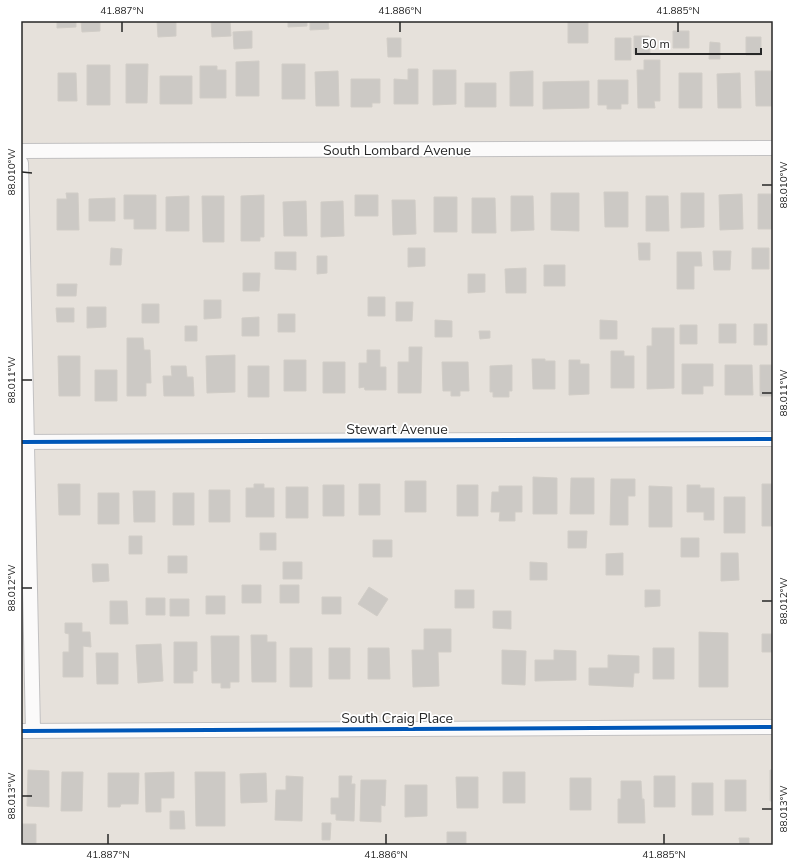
<svg xmlns="http://www.w3.org/2000/svg" width="794" height="866" font-family="'Nunito Sans',sans-serif">
<rect width="100%" height="100%" fill="#e6e1db"/>
<path fill="#ccc9c5" stroke="#d1cdc7" d="M57,21H76V27L57,28Z
M81,21H100V31L82,32Z
M157,21H176V36L158,37Z
M211,21H230L231,36L212,37Z
M288,21H307V26L288,27Z
M310,21H328L329,29L310,30Z
M568,21H588V43H568Z
M252,31V48L234,49L233,32Z
M673,31H689V48H673Z
M634,36H649L650,54H634Z
M746,37H761V55H746Z
M387,38H401V57H388Z
M615,38H631V60H615Z
M710,42L720,43V59H709Z
M644,60H660V101H654L655,108H638L637,70H644Z
M259,61V96H236V62Z
M126,64H148L147,103H126Z
M282,64H305V99H282Z
M87,65H110V105H87Z
M200,66H217V70H226V98H200Z
M408,69H418V104H394V79L408,80Z
M433,70H456V104L433,105Z
M338,71L339,106H316L315,72Z
M533,71V106H510V72Z
M755,71H773V106H756Z
M58,73H76L77,101H58Z
M679,73H702V108H679Z
M740,73L741,108H718L717,74Z
M160,76H192V104H160Z
M351,79H380V103H372V107H351Z
M598,80H628V104H621V109H607V105H598Z
M589,81V108L543,109V82Z
M465,83H496V107H465Z
M604,192H628V227H605Z
M66,193H78L79,230H57V199H67Z
M551,193H579V231L551,230Z
M681,193H704V227L681,228Z
M742,194L743,229L720,230L719,195Z
M758,194H773V229H758Z
M124,195H156V229H134V219H124Z
M264,195V237H260V241H241V196Z
M355,195H378V216H355Z
M189,196V231H166V197Z
M202,196H224V242H203Z
M511,196H533L534,230L511,231Z
M646,196H668L669,231H646Z
M434,197H457V232H434Z
M115,198V221H89V199Z
M472,198H495L496,233H472Z
M392,200H415L416,234L393,235Z
M306,201L307,236H284L283,202Z
M343,201L344,236L321,237V202Z
M638,243H650V260H639Z
M111,248L122,249L121,265H110Z
M408,248H425V266L408,267Z
M752,248H769V269H752Z
M713,251H731L730,270H714Z
M275,252H296V270L275,269Z
M677,252H701L702,266H694V289H677Z
M317,256H327V273L317,274Z
M544,265H565V286H544Z
M526,268V293H506L505,269Z
M243,273H260L259,291H243Z
M468,274H485V292L468,293Z
M57,284H77L76,296H57Z
M368,297H385V316H368Z
M204,300H221V318L204,319Z
M396,302H413L412,321H396Z
M142,304H159V323H142Z
M87,307H106V327L87,328Z
M56,308H74V322H57Z
M278,314H295V332H278Z
M259,317V336H242V318Z
M435,320L452,321V337H435Z
M600,320L617,321V339H600Z
M719,324H736V343H719Z
M754,324H767V345H754Z
M680,325H697V344H680Z
M185,326H197V341H185Z
M652,328H674V388L647,389V346H652Z
M479,331H490V338L480,339Z
M127,338H143L144,350H150L151,383H146V396H127Z
M409,347H422L421,393H398V362H409Z
M367,350H380V367H386V390H365L364,387L359,388V363H367Z
M611,351H624V356H634V388H611Z
M235,355V392L207,393L206,356Z
M58,356H80V396H59Z
M532,359H545V361H555V389H533Z
M284,360H306V391H284Z
M569,360H580V364H589V394L569,395Z
M323,362H345V393H323Z
M442,362H468L469,391H460V396H451V391H443Z
M682,364H713V386H703V394H682Z
M512,365V391H509V397H493V392H490V366Z
M725,365H752L753,395H725Z
M760,365H773V396H760Z
M171,366H186L187,377H193L194,396H164L163,376H172Z
M248,366H269V397H248Z
M95,370H117V401H95Z
M533,477L557,478V514H533Z
M571,478H594V514H570Z
M611,479H635V496H628V525H610Z
M405,481H426V512H405Z
M58,484H80V515H59Z
M254,484H264V488H274V517H246V488H254Z
M359,484H380V515H359Z
M762,484H773V526H762Z
M323,485H344V516H323Z
M457,485H478V516H457Z
M687,485H700V488H714V520H704V512H687Z
M499,486H522V512H515V521H499L500,512H491L492,492H499Z
M649,486L672,487V527H649Z
M286,487H308V518H286Z
M209,490H230V522H209Z
M133,491H155V522H134Z
M98,493H119V524H98Z
M173,493H194V525H173Z
M724,497H745V533H724Z
M568,531H587L586,548H568Z
M260,533H276V550H260Z
M129,536H142V554H129Z
M681,538H699V557H681Z
M373,540H392V557H373Z
M623,553V575H606V554Z
M721,553H738L739,580L721,581Z
M168,556H187V573H168Z
M283,562H302V579H283Z
M530,562L547,563V580H530Z
M92,564H108L109,581L93,582Z
M242,585H261V603H242Z
M280,585H299V603H280Z
M369,587L388,599L377,616L358,604Z
M455,590H474V608H455Z
M645,590H660V606L645,607Z
M206,596H225V614H206Z
M322,597H341V614H322Z
M146,598H165V615H146Z
M170,599H189V616H170Z
M110,601H127L128,624H110Z
M493,611H511V629L493,628Z
M65,623H82V632H90L91,647L83,646V677H63V652H69V634L65,633Z
M424,629H451V652H438L439,686L413,687L412,650H424Z
M699,632L728,633V687H699Z
M762,634H773V652H762Z
M251,635H267V642H276V682H252Z
M211,636H239V682H230V688H221V683H212Z
M174,642H197V671H193V683H174Z
M161,644L163,681L138,683L136,645Z
M290,648H312V687H290Z
M329,648H350V679H329Z
M368,648H389L390,679H368Z
M653,648H674V679H653Z
M502,650L526,651L525,685L502,684Z
M554,650L576,651V680L535,681V660H554Z
M96,653H118V684H97Z
M608,655L639,656V673H634L633,687L589,685V668H608Z
M28,770L49,771V807L27,806Z
M770,770H773V801H770Z
M62,772H83L82,811H61Z
M174,772V798H161V812H146L145,773Z
M195,772H225V826H196Z
M503,772H525V803H503Z
M108,773H139L138,804H121L120,807H108Z
M266,773L267,802L241,803L240,774Z
M286,776L303,777L302,821L275,820L276,790H286Z
M339,776H352L351,784H355L354,821L336,820V814H331V798H339Z
M654,776H675V807H654Z
M456,777H478V808H457Z
M570,778H591V810H570Z
M361,780H386L385,806L381,805V822L360,821Z
M725,780H746V811H725Z
M621,781H641L642,799H644L645,823H618V799H621Z
M692,783H713V815H692Z
M405,785H427V816L405,817Z
M170,811H184L185,829H170Z
M322,823H331L330,840H322Z
M21,824H36V845H21Z
M447,832H466V845H447Z
M739,838H749V845H740Z"/>
<g fill="none" stroke-linecap="round" stroke-linejoin="round">
<defs>
<path id="minor" d="M21,151L773,148
M21,163L33,731
M21,442L773,439
M21,731L773,727"/>
</defs>
<use href="#minor" stroke="#c2c1c2" stroke-width="16"/>
<use href="#minor" stroke="#fbfafa" stroke-width="14"/>
<defs>
<path id="cycleway" d="M21,442L773,439
M21,731L773,727"/>
</defs>
<use href="#cycleway" stroke="#fff" stroke-width="6"/>
<use href="#cycleway" stroke="#0057b8" stroke-width="4"/>
</g>
<path fill="none" stroke="#272727" stroke-width="1.5" d="M122,32V22M400,32V22M678,32V22M22,172L32,173M762,185H772M22,380H32M762,393H772M22,588H32M762,601H772M22,796H32M762,809H772M108,844V834M386,844V834M664,844V834"/>
<g text-anchor="middle" dominant-baseline="central" stroke-width="3.5" stroke-linejoin="round" paint-order="stroke">
<g font-size="14" fill="#272727" stroke="#fff">
<text x="397" y="150">South Lombard Avenue</text>
<text x="397" y="429">Stewart Avenue</text>
<text x="397" y="718">South Craig Place</text>
</g>
</g>
<rect width="794" height="866" fill="none" stroke="#ffffff" stroke-width="44"/>
<path d="M636 48v6h125v-6" fill="none" stroke="#272727" stroke-width="2"/>
<text x="642" y="48" font-size="12" fill="#272727" stroke="#ffffff" stroke-width="3" paint-order="stroke">50 m</text>
<rect x="22" y="22" width="750" height="822" fill="none" stroke="#272727" stroke-width="1.5"/>
<g font-size="10" text-anchor="middle" fill="#272727">
<text x="122" y="14">41.887°N</text>
<text x="400" y="14">41.886°N</text>
<text x="678" y="14">41.885°N</text>
<text transform="translate(11 172) rotate(-90)" y="4">88.010°W</text>
<text transform="translate(783 185) rotate(-90)" y="4">88.010°W</text>
<text transform="translate(11 380) rotate(-90)" y="4">88.011°W</text>
<text transform="translate(783 393) rotate(-90)" y="4">88.011°W</text>
<text transform="translate(11 588) rotate(-90)" y="4">88.012°W</text>
<text transform="translate(783 601) rotate(-90)" y="4">88.012°W</text>
<text transform="translate(11 796) rotate(-90)" y="4">88.013°W</text>
<text transform="translate(783 809) rotate(-90)" y="4">88.013°W</text>
<text x="108" y="858">41.887°N</text>
<text x="386" y="858">41.886°N</text>
<text x="664" y="858">41.885°N</text>
</g>
</svg>
